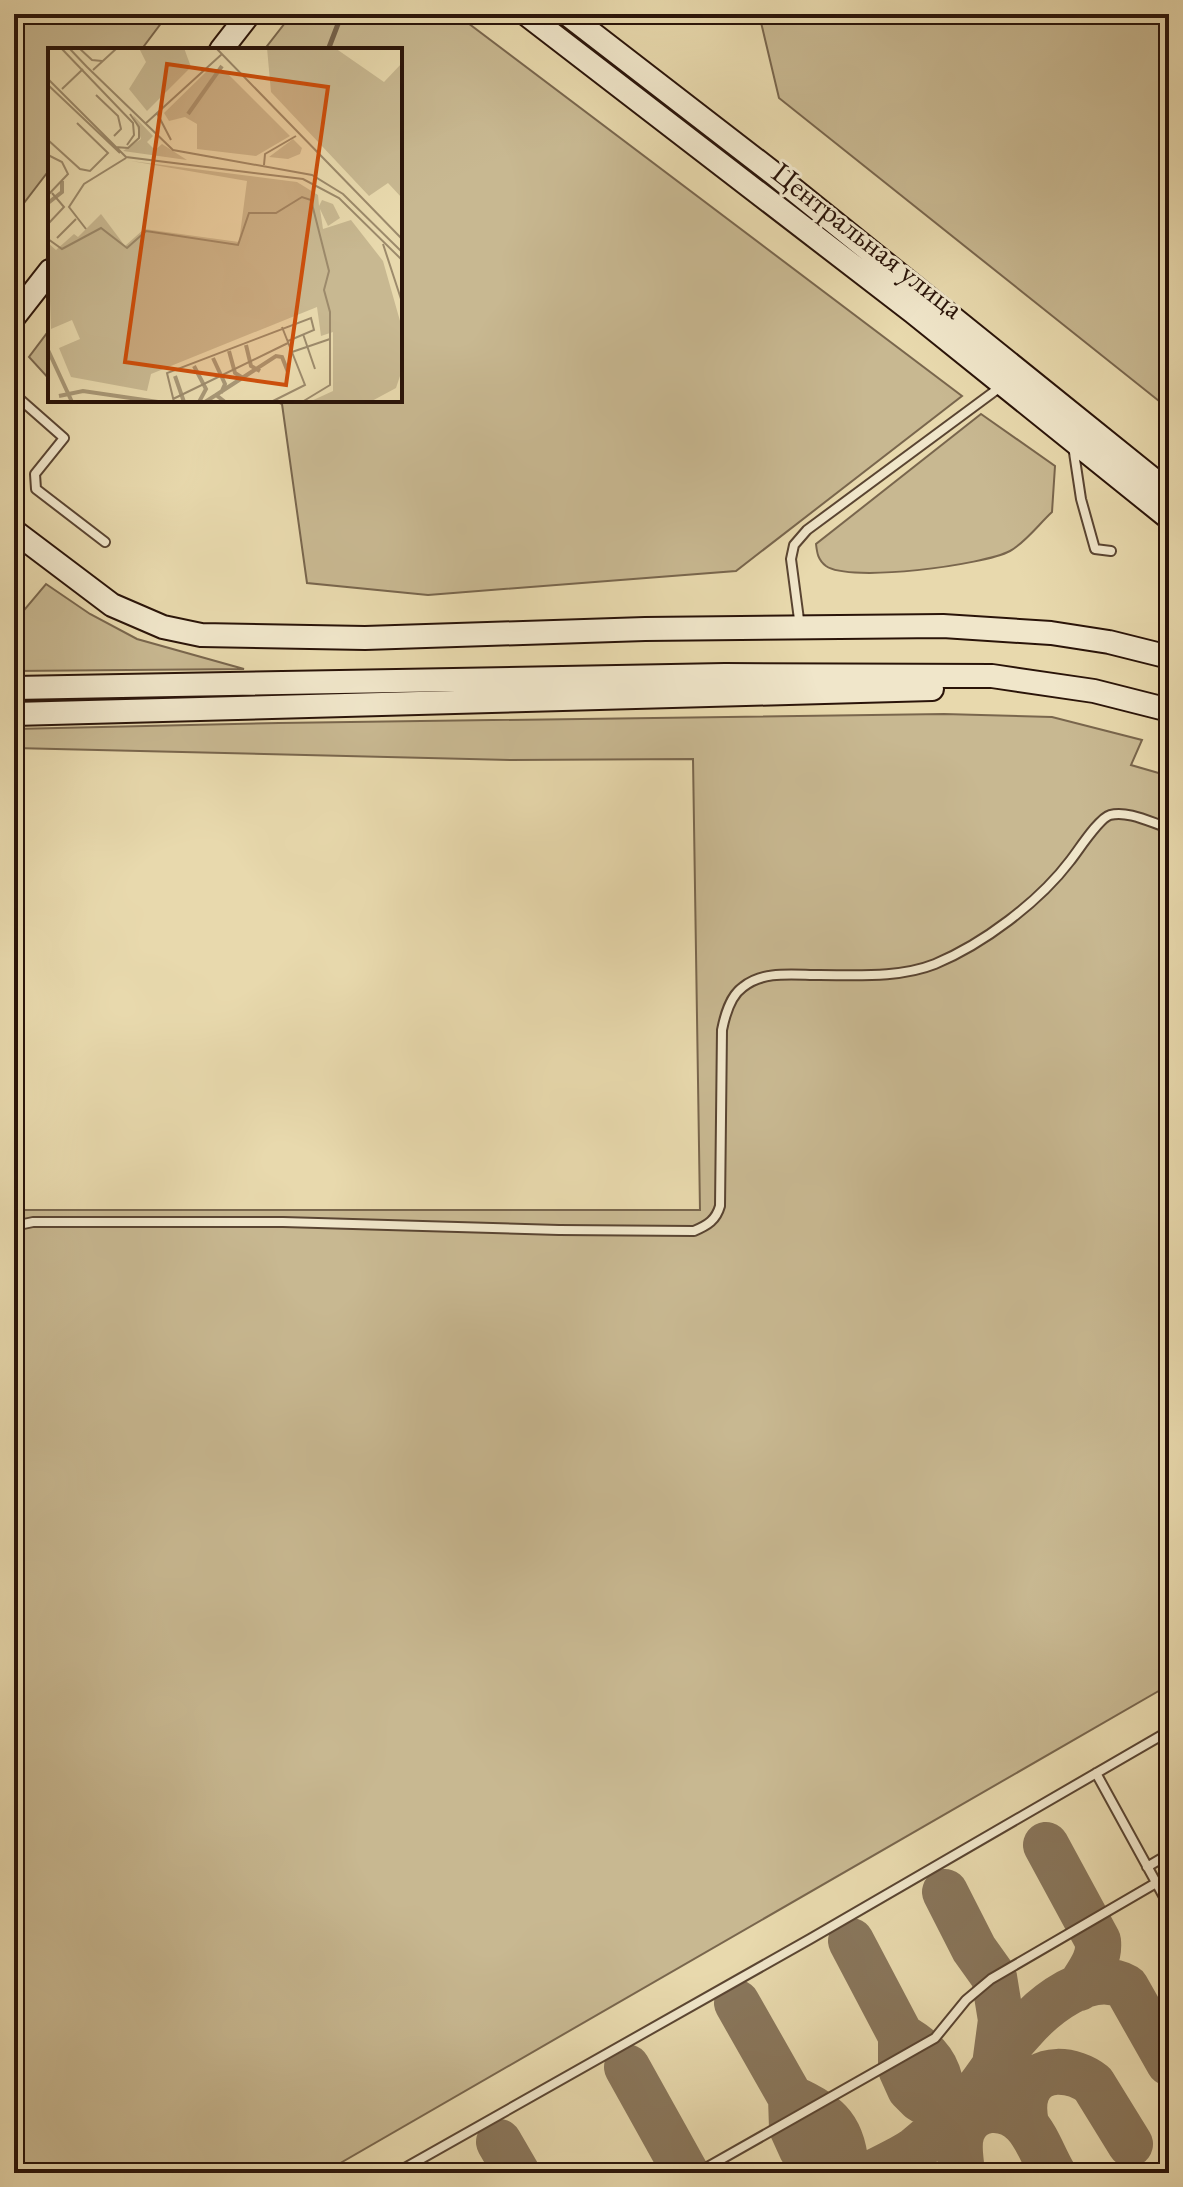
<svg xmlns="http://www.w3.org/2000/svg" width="1183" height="2187" font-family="'EB Garamond',serif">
<rect width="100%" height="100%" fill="#e8d9ad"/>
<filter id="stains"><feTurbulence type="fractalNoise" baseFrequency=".0025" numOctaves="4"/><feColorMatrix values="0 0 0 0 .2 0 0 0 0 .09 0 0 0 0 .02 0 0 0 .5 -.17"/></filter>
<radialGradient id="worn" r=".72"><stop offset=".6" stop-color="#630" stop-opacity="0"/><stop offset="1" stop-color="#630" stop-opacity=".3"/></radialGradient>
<path fill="#c8b891" stroke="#79664d" stroke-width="2" d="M14,14H168L141,50H50V169L14,216Z
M292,14H456L962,396L736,571L428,595L307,583L282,404L273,400H400V50H264Z
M759,14H1169V409L779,98Z
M50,329V380L29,357Z
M981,414L1055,466L1052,512C1039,524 1025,543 1010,551C984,565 850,583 826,566C818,560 817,553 816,544Z
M46,584L90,614L137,639L244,669L14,671V622Z
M944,714L1052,717L1142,740L1131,765L1169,776V1685L323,2173H14V1210H700L693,759L511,760L14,748V729L279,723Z"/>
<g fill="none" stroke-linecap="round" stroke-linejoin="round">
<path stroke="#75624a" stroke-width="5" d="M328,50L338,24L347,14"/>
<path stroke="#89765b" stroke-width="46" d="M1046,1845L1098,1941C1100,1959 1089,1972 1079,1988
M945,1892L974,1949L994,1977L1001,2020L995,2065
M851,1941L901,2036V2069L910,2089L920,2099L941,2112L977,2113
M737,2003L791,2098L792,2128L802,2150L829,2170L840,2173
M901,2036C942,2059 945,2082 939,2127
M627,2067L686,2173
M791,2098C829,2114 845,2130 846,2173
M1026,2124C1024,2114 1023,2102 1027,2092C1038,2064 1074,2069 1093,2084L1130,2144
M499,2142L517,2173
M961,2164C960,2153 958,2143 962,2132C972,2105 1005,2104 1024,2123C1037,2136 1044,2158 1053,2173
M872,2173C886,2166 902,2159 915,2150C933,2135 953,2117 969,2100C988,2079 1001,2053 1021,2032C1043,2006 1090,1967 1126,1987L1169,2063"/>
<defs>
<path id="lane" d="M14,394L64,438L35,474L36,489L105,542
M1073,446L1081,499L1095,549L1111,551
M800,627L791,559L794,545L807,530L1003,385
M14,1226L33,1222H283L559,1230L694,1231C708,1225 716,1220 720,1206L722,1030C725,1015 730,996 743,987C764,970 794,975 820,975C857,975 900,978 935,964C983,944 1039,902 1070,861C1078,851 1099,818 1110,815C1128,810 1152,823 1169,828
M1096,1773L1169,1906
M1147,1867L1169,1854
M396,2173L810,1939L1169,1731
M697,2173L935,2038L966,2000L991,1979L1156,1883"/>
<path id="secondary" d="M526,14L913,312L1169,518
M567,14L773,173L1169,492
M221,50L249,14
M14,317L50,271
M14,531L112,605L163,627L201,635L365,638L645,629L943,626L1051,633L1109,642L1169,657
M14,688L725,675L992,676L1094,691L1169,710
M14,714L932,689"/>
</defs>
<use href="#lane" stroke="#5a4532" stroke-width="12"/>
<use href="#secondary" stroke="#2a1409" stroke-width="26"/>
<use href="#lane" stroke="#f0e6ca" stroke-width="8"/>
<use href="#secondary" stroke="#f0e6ca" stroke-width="22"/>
</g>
<g text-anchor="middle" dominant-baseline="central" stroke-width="6" stroke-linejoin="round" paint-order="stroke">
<g font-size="30" fill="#2a1409" stroke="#f0e6ca">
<text transform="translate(868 240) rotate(38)">Центральная улица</text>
</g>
</g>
<g transform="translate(48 48)">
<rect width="354" height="354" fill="#e8d9ad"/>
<path d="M91,0H136L143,19L99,63L81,41L98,14ZM219,0H287L336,34L354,15V150L340,135L321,148L223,44ZM162,20L179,25L242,88L208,108L149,101V76L137,69L121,73L116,65ZM85,67L105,88L99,94L107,102L114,96L139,112L75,103L93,91ZM245,91L254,100L252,106L240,111L221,109ZM83,113L249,134L270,147L271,158L274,152L285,156L292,170L280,178L272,161L275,181L303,172L335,213L354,280V322L348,340L322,354H261L285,343V284L273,288L269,259L103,326L99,343L23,329L11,300L32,291L24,272L3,281L0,195L8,202L26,186L30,189L53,166L77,198L96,181L191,194L199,133Z" fill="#c8b891"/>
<path fill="none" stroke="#a79675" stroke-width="4" d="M140,66L174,18M0,155L14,144V133M198,297L203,318L212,323M0,302L24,354M181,303L187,325L195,330M165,310L177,336L173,345M146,318L158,341L151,354M127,328L136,354M168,347L228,308L234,309L240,324M11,348L35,343L110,354M157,354L168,347L177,354"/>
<path fill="none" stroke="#9c8a6b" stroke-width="2" d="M13,0L85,75L86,87L79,97M21,0L39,19M31,0L44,12L54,13M168,0L354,191M38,18L125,102L264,127L295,146L354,204M45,22L69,0M0,31L78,109L255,131L291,150L354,212M0,37L72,105M14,41L35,21M48,47L70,68L73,81L66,88M109,65L123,92M97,76L174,6M0,92L32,121L42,123L60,105L29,75M67,99L80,100L91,90V79L82,66M0,107L14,114L20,126L0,147M216,117L217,106L248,88M0,176L16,159L4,145M38,181L21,159L36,136L78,110M9,190L28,171M0,191L14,201L53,180L79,200L98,183L190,197L201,165H228L254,149L263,152L281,223L276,242L282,264V337L254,354M335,196L354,254M255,286L267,321M244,304L282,291M125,351L240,295M126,354L119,325L263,270L266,282L240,293M223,354L257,337L234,279"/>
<path fill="#cc4f0c" fill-opacity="0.15" stroke="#cc4f0c" stroke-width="4" d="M119,16L280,39L238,337L77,314Z"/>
<rect width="354" height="354" fill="none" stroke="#2a1409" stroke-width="4"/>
</g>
<rect width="1183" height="2187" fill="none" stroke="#e8d9ad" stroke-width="48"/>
<rect x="16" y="16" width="1151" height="2155" fill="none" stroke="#2a1409" stroke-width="4"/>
<rect x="24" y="24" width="1135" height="2139" fill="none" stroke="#2a1409" stroke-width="2"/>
<rect width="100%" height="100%" filter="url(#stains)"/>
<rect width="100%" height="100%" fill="url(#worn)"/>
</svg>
